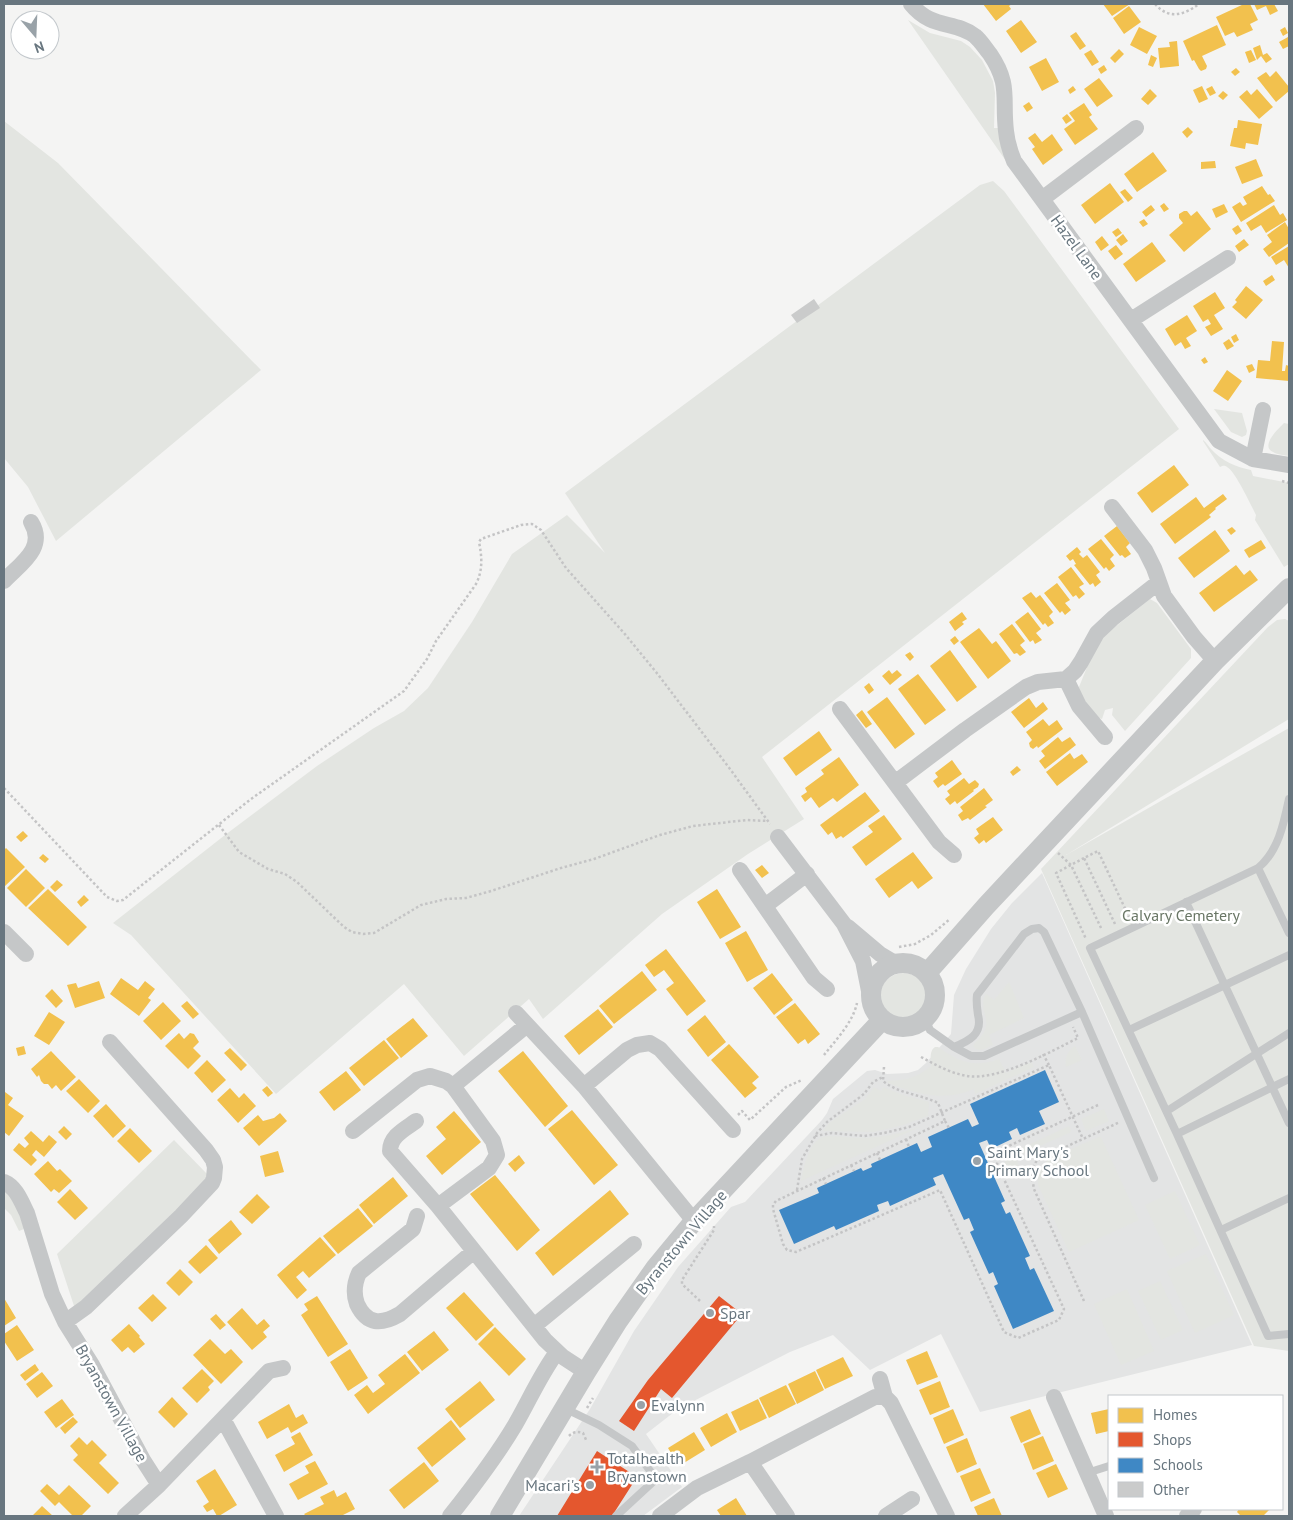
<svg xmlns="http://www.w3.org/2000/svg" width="1293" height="1520" font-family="'PT Sans',sans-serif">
<rect width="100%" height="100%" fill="#f4f4f3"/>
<path fill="#e3e4e4" d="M1042,873L1252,1345L980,1412L941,1334L870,1370L833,1335L790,1352L678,1409L646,1434L682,1487L643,1516H519L590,1409L634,1331L678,1267L731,1207L745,1202L822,1120L827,1113L833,1099L867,1071L875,1070L887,1074L908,1073L918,1070L926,1063L951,1034L954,995L966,969L991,929L1012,903Z"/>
<path fill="#e3e5e1" d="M908,20L930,33L961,41L970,47L982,60L993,81L995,93L994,128H998L1006,161Z
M4,121L58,163L261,370L56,541L28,487L4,458Z
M993,181L1004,191L1179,429L762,757L804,819L748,854L662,914L543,1019L529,999L464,1056L404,984L276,1094L131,935L113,923L225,835L317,766L374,728L404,711L428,688L472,622L512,554L567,515L605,553L565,493L980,185Z
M1214,409L1242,413L1247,431L1246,435L1242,437L1231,432Z
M1284,423L1289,424V456C1284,455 1278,455 1273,452C1260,446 1278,429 1284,423Z
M1203,440C1207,443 1208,446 1211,449C1222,461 1236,467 1251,470L1253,476L1289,483V564L1284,567L1255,520L1256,515C1251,505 1235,471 1227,467C1224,465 1223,466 1220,467L1203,441Z
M1150,599L1157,603L1191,649V658L1125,731L1112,715L1113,708L1105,710L1102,719C1090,716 1080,698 1079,687L1096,645L1101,638Z
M1285,619L1289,621V719L1066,855L1289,728V1351L1254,1346L1041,869L1268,627L1277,620Z
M880 997a24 24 0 1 1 48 0a24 24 0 1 1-48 0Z
M1009,982L1024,1018L989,1035L993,1045C986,1048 978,1054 973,1046C976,1040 983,1037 985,1030C990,1016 978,1008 986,994L994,1000Z
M1075,1046L1082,1060L1066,1067C1064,1059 1068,1050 1075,1046Z
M935,1047H938C959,1062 973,1068 999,1059L1006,1073L1031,1062L1034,1067L975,1094L974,1089C945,1102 916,1094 888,1083V1081C906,1080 917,1078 931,1066C931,1060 929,1051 935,1047Z
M874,1087L881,1091L883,1087L906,1096L929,1102L928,1116L903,1125L874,1132L823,1131L829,1123L865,1099Z
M1104,1109L1109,1121L1086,1131L1081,1119Z
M922,1126L801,1181C804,1168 807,1148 819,1139C826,1134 838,1137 846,1137C873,1140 896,1135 922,1126Z
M1069,1126L1071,1132L1020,1155L1017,1160L1019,1168L1008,1173L1004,1164L1009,1154Z
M1099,1137H1101L1139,1220L1069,1252L1038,1185V1173L1048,1159Z
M174,1140L208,1175L197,1190L75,1309L57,1254Z
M4,1188L15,1200L24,1229L19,1231L11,1215L4,1208Z
M1175,1191L1200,1245L1170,1259L1145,1205Z
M1206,1254L1234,1315L1195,1333L1167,1271Z
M1160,1281L1183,1330L1161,1340L1138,1291Z
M1127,1289L1154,1351L1121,1365L1094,1304Z"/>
<path fill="#f2c14e" d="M983,4H1012L1009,6L1011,9L996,21Z
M1103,4H1130L1112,16Z
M1244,4H1250L1258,20L1250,24L1253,30L1237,37L1234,32L1225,36L1216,17Z
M1254,4H1274L1278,11L1270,15L1266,6L1257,10Z
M1129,6L1141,22L1124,34L1113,18Z
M1021,20L1037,42L1021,53L1006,31Z
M1217,25L1226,45L1202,56L1207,66L1206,69L1201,71L1199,69L1194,60L1192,61L1183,41Z
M1139,27L1157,36L1147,54L1130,45Z
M1285,27L1288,33L1283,36L1280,30Z
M1076,32L1086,46L1080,50L1070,36Z
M1288,37L1289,46L1283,49L1279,42Z
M1177,41L1179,66L1160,68L1158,48L1170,47L1169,42Z
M1260,45L1263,55L1267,53L1272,59L1266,63L1261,56L1257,60L1253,48Z
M1119,49L1124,54L1115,63L1110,58Z
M1091,50L1099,62L1092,66L1084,54Z
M1251,50L1256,60L1249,63L1245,52Z
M1151,55L1157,58L1153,67L1148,65Z
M1046,58L1059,82L1042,91L1029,67Z
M1104,65L1107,70L1101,74L1098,69Z
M1236,68L1240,72L1235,76L1231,72Z
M1276,71L1289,87V91L1276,102L1257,78L1266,72L1270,77Z
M1099,78L1113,96L1097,107L1084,89Z
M1073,86L1076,90L1070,94L1068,90Z
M1202,86L1208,99L1199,103L1193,90Z
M1212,86L1216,93L1210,96L1206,89Z
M1150,89L1157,96L1148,105L1141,99Z
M1257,89L1273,107L1259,119L1239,97L1247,90L1251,95Z
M1223,91L1228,95L1223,100L1218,96Z
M1029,102L1033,108L1027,112L1023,106Z
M1084,103L1092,115L1089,117L1098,129L1075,145L1064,129L1075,121L1069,113Z
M1067,114L1072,120L1066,124L1062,118Z
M1238,120L1262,124L1258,145L1246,143L1245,149L1230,146L1234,128H1237Z
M1188,127L1193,132L1187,138L1182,132Z
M1035,133L1042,142L1052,134L1063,150L1043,165L1032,149L1035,147L1028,138Z
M1153,152L1167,171L1137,192L1124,174Z
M1256,159L1263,176L1242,184L1235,167Z
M1215,161L1216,168L1201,169V162Z
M1110,183L1124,202L1095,224L1081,205Z
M1262,186L1268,195L1270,194L1275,201L1241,222L1232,207L1240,202L1243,206L1247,204L1243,197Z
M1125,189L1133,198L1128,202L1120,192Z
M1164,203L1169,209L1164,212L1160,206Z
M1224,204L1228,212L1216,218L1212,209Z
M1151,205L1155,210L1146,217L1142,212Z
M1274,205L1280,215L1283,213L1287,220L1266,233L1261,225L1251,231L1246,223Z
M1184,211H1187L1191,216L1197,211L1211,229L1184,252L1169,235L1183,223L1179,218V214Z
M1144,219L1148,224L1143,227L1139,222Z
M1285,222L1289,229V243L1269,257L1263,249L1272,242L1267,235Z
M1238,225L1242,231L1236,235L1232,229Z
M1118,228L1122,233L1116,237L1112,232Z
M1123,234L1128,241L1121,246L1116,240Z
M1102,236L1109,245L1101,251L1095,242Z
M1244,239L1249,245L1239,252L1235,246Z
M1152,242L1166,261L1136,282L1123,264Z
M1116,245L1123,254L1115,260L1108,251Z
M1289,246V268L1284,260L1276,265L1271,257Z
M1272,275L1275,280L1266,286L1263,281Z
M1246,286L1263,300L1246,319L1232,307L1237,302L1235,300Z
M1215,292L1225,308L1214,315L1223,329L1211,336L1205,327L1211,324L1208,319L1203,322L1193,306Z
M1187,315L1197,331L1186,338L1191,346L1185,349L1181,342L1175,346L1165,329Z
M1236,334L1239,340L1234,343L1231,337Z
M1229,339L1234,346L1227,350L1223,343Z
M1272,341L1284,342L1282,371H1285L1286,365L1289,366V381L1256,378L1258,360L1270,361Z
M1205,357L1208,362L1204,364L1201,360Z
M1252,364L1255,370L1249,373L1246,366Z
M1227,370L1242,381L1228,401L1213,391Z
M1174,465L1189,485L1152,513L1137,493Z
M1223,494L1227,499L1215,508L1216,509L1209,515L1211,517L1175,544L1160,524L1196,497L1204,508Z
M1117,526L1130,543L1126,547L1131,554L1125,558L1122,555L1120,556L1104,536Z
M1232,527L1236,531L1231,535L1227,530Z
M1215,530L1230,551L1194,578L1178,558Z
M1101,539L1114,555L1110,559L1115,566L1109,571L1106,567L1104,569L1088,549Z
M1261,540L1266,548L1249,558L1244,550Z
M1077,547L1081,552L1079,554L1083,558L1087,555L1100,572L1096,575L1101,582L1095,587L1093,583L1090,585L1074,565L1076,564L1073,559L1070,561L1066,556Z
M1236,565L1244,575L1250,570L1258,580L1214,612L1199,593Z
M1071,567L1084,584L1079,587L1085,594L1079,599L1076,595L1073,597L1058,577Z
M1057,583L1070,600L1065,603L1071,610L1065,615L1062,611L1060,613L1044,593Z
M1031,592L1036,598L1040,595L1053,612L1049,616L1054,623L1048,627L1045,623L1043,625L1022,598Z
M962,612L967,619L962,622L964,624L955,631L949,622Z
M1028,612L1041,629L1036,633L1042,640L1035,644L1033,640L1030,642L1015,622Z
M1012,624L1025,641L1020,645L1026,652L1020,656L1017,653L1014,654L999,634Z
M979,628L992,644L996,641L1011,661L988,679L960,642Z
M955,636L959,641L954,645L950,640Z
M950,650L977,687L957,702L930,666Z
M910,652L914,657L910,661L905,655Z
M889,670L892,674L897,670L902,675L890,685L882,676Z
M918,674L946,710L925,725L898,689Z
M869,683L874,690L869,694L864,687Z
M887,697L915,734L895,749L867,712Z
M1029,698L1036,708L1043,702L1048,709L1024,728L1011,712Z
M862,710L872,724L866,728L856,715Z
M1043,719L1049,726L1057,720L1063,729L1038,748L1037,746L1033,749L1030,747L1029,743L1032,740L1026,732Z
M819,731L832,750L796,776L783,758Z
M1058,737L1062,742L1070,737L1076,745L1045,769L1039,761L1045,756L1041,751Z
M1070,753L1074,759L1082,754L1088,762L1057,786L1046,772Z
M839,757L859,785L837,802L833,798L819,808L811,797L805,802L801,796L807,792L805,788L824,774L821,770Z
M952,760L962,774L945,786L943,784L938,788L933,781L938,777L935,773Z
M1017,766L1021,770L1013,776L1010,772Z
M964,778L969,784L975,780L979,784L978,787L973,790L974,791L957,804L955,801L950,805L945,799L950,795L947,791Z
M984,788L993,800L985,806L987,807L970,820L968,818L962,821L958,815L963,811L960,807Z
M865,792L880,811L843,838L841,836L836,839L832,832L828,835L820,825Z
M884,815L902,839L866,866L852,847L873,832L868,826Z
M993,817L1003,830L986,843L984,840L979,844L974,838L979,834L976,829Z
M23,831L28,836L21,842L16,837Z
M6,848L25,867L5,886L4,884V850Z
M913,852L933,878L918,889L912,881L889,898L875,879Z
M43,854L49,859L45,863L39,858Z
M762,865L769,873L762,878L755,870Z
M26,869L45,888L26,907L7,888Z
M57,880L63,885L55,892L50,887Z
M48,889L87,927L68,946L28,908Z
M717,889L741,927L720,939L697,902Z
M84,895L89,900L81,907L77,902Z
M746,931L768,970L747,982L725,943Z
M666,949L706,1001L687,1016L666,989L674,983L664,970L654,977L645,965Z
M642,971L657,990L614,1024L599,1006Z
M772,973L793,1000L774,1015L753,988Z
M121,978L138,990L145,981L155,989L148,998L151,1000L139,1016L110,994Z
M99,981L105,998L75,1008L67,985L76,983L78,988Z
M52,989L63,1001L56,1008L45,996Z
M187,1001L199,1014L193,1019L181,1006Z
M163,1002L181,1021L161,1040L143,1021Z
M795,1003L820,1034L808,1044L805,1039L798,1044L776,1017Z
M598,1009L613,1027L579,1055L564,1036Z
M49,1012L65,1022L49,1045L34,1036Z
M705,1015L726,1042L708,1057L687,1030Z
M413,1018L428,1036L401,1058L386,1039Z
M179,1033L184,1039L190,1033L194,1034L199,1042L193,1048L201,1056L188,1069L165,1046Z
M384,1040L399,1058L364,1086L349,1068Z
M729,1044L759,1077L752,1083L757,1088L745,1098L711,1060Z
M24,1046L26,1054L18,1056L16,1048Z
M230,1048L247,1065L241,1071L224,1053Z
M51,1051L76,1077L61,1091L56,1085L52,1089L48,1084H44L41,1081L39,1075L37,1077L31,1069Z
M523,1051L568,1106L545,1127L498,1071Z
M207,1060L226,1080L212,1093L194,1073Z
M346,1071L361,1090L334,1111L319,1092Z
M79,1079L100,1101L88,1113L66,1091Z
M267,1086L273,1093L268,1097L262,1090Z
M230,1088L239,1098L244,1093L256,1106L238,1123L217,1100Z
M5,1092L13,1098L8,1105L24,1116L9,1136L4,1132V1093Z
M106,1104L126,1126L113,1138L93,1116Z
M572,1110L618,1165L594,1185L548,1129Z
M454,1111L481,1142L442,1175L426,1156L446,1139L436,1127Z
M280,1113L287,1121L259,1146L243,1128L258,1115L263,1121L274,1118Z
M64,1126L72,1134L66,1140L58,1132Z
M130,1128L152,1151L139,1163L117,1141Z
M31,1131L43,1142L49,1135L57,1142L44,1157L36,1150L32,1155L37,1160L31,1166L13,1150L19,1143L25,1148L29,1144L24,1138Z
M278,1151L284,1172L265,1177L260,1156Z
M519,1155L525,1163L515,1172L508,1164Z
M48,1161L57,1171L60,1169L72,1181L59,1193L54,1189L51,1192L34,1174Z
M495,1175L540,1230L517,1251L470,1194Z
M393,1177L408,1196L374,1224L359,1205Z
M70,1189L88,1208L75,1220L57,1202Z
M610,1190L629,1214L553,1276L535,1253Z
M257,1194L270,1207L252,1224L239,1212Z
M358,1208L373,1226L338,1254L323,1236Z
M231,1220L242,1234L219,1254L208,1240Z
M320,1237L336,1255L309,1278L303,1271L296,1277L307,1290L297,1299L277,1275Z
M206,1245L218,1258L200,1274L188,1262Z
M180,1269L193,1282L179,1296L166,1283Z
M464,1292L494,1325L476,1341L446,1308Z
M153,1294L167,1308L152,1322L138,1308Z
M317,1296L348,1344L328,1357L301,1315L308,1310L304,1304Z
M4,1298L16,1318L4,1326Z
M242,1308L257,1325L264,1319L270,1326L263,1332L267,1337L252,1350L227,1322Z
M216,1314L226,1325L220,1330L210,1319Z
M129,1324L140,1336L139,1337L145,1344L134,1353L128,1347L122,1352L111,1340Z
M17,1325L34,1350L17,1361L4,1341V1334Z
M495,1327L526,1359L509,1376L478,1344Z
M434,1331L449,1350L422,1371L407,1352Z
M210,1339L225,1354L231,1349L243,1362L221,1384L193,1355Z
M350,1349L368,1378L348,1391L330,1362Z
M927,1351L938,1377L917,1385L906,1360Z
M405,1354L420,1373L368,1414L354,1395L367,1385L373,1393L385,1384L378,1375Z
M843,1357L853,1376L825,1389L816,1370Z
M35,1364L39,1370L25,1381L20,1375Z
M202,1369L214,1381L208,1387L210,1390L197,1403L182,1388Z
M815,1371L824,1390L797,1404L788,1384Z
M42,1372L53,1386L37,1398L26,1384Z
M480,1381L495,1400L460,1428L445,1409Z
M940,1381L950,1407L930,1415L919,1390Z
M786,1385L796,1404L769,1418L759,1398Z
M172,1397L188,1414L174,1428L158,1412Z
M62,1399L74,1415L56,1428L44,1412Z
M758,1399L767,1418L740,1431L731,1412Z
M289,1404L296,1418L303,1414L308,1423L291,1433L288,1427L267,1439L258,1422Z
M953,1409L964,1435L944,1444L933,1418Z
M1030,1409L1041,1434L1021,1443L1010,1417Z
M1109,1409V1431L1096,1434L1091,1413Z
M727,1413L737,1432L711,1447L700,1428Z
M73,1417L78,1422L65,1434L60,1428Z
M451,1420L466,1439L432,1467L417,1448Z
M300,1432L313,1455L284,1472L275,1455L295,1444L291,1437Z
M694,1432L705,1450L679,1466L668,1448Z
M1043,1436L1054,1461L1033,1470L1023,1444Z
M79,1437L87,1445L92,1440L107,1455L99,1463L119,1483L108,1494L73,1460L78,1455L70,1446Z
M967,1438L977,1464L957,1473L946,1447Z
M315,1461L328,1484L298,1500L289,1484L309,1473L305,1466Z
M424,1462L439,1481L404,1509L389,1490Z
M1056,1464L1068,1489L1048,1498L1036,1473Z
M980,1468L991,1493L971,1502L960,1476Z
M215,1469L237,1505L219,1516H217L213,1509L207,1512L203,1506L209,1502L196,1481Z
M47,1484L59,1495L69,1485L91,1506L81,1516H73L59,1502L55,1506L40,1491Z
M334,1490L337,1497L346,1492L355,1509L341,1516H306L304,1514L324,1504L320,1497Z
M736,1498L747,1516H721L717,1510Z
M994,1498L1002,1516H978L974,1507Z
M42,1506L53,1516H32Z
M1239,1509H1270L1263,1516H1241L1237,1512Z"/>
<path fill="#e4572e" d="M719,1296L742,1314L672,1398L661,1389L634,1431L619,1421L648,1380Z
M597,1451L637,1477L612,1516H557Z"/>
<path fill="#3f88c5" d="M1045,1070L1059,1102L1039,1111L1045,1124L1020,1135L1017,1128L1009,1132L1012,1139L991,1149L987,1140L979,1143L1005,1201L1001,1203L1006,1214L1010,1212L1030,1256L1025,1258L1030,1270L1034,1268L1054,1311L1013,1329L994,1286L998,1284L993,1272L989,1274L970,1232L974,1230L969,1218L964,1220L943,1174L933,1178L936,1185L890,1206L888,1201L877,1205L879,1211L836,1230L834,1226L794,1244L779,1210L819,1193L817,1188L861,1168L863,1171L872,1167L871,1164L917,1143L921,1152L932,1147L928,1137L968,1119L972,1127L979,1124L970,1104Z"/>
<path fill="#cacbcb" d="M814,299L820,308L797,323L791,315Z"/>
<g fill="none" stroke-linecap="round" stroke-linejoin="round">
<path stroke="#c4c4c5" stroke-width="2.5" stroke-dasharray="2.5 2.5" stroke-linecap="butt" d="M1155,4C1169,20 1184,15 1199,4
M1282,481L1289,483
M4,788L107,897L117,901L123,900L251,799L404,691L427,659L436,641L476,584C483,570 482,557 479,542L481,539L521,525L532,524L541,530L566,568L624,633L656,672L730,769L770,824
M219,825L239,852L268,869L285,874L297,882L344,927L352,932L363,934L374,933L421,905L446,899L466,898L491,891L561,868L594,859L660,835L693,826L747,820L768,821
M1058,853L1071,865L1102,930
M1084,858L1056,873L1086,939
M1115,924L1084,858L1098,851L1129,917
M899,947L915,944L931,935L950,919
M1043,1054L1049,1065
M824,1055C836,1040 853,1022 857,1003
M921,1057C936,1065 950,1073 967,1076C998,1081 1050,1052 1078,1038L1073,1027
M884,1067L883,1081C899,1094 920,1094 938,1103L945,1121L776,1201L773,1205V1209L783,1244L787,1250L796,1252L940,1190L1004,1332L1018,1338L1059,1320L1064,1309L997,1164L1002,1149L1098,1105
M738,1115L742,1111L750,1120L786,1087L802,1080
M945,1121L949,1128
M815,1136L832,1133L864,1136L884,1133L909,1127L1049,1065L1083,1139
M906,1139L909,1147
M877,1153L880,1160
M851,1165L854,1171
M823,1178L826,1184
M797,1190L802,1159L817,1133L827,1122L864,1094L873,1082L883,1077
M700,1301L682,1284V1280L714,1230V1226
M1084,1301L1034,1189L1031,1171L1037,1160L1120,1122
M587,1408L593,1398
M569,1436C573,1432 577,1431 583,1433L587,1442"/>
<path stroke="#c5c7c8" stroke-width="8" d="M1258,868C1278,852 1284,823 1289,799
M1186,902L1289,1123
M925,1019L930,1030L954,1047C969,1041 983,1034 978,1015C977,1008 976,1002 977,995L1024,934L1032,929L1039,928L1044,932L1082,1012
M1129,1030L1289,955
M954,1047L971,1056H984L1082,1012L1154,1178
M1289,1079L1177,1134L1268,1336L1289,1334
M1167,1111L1289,1033
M1177,1134L1090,948L1258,868L1289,933
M1221,1230L1289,1198
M566,1409L599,1425L632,1446L656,1479L616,1516
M1087,1473L1109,1466"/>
<path stroke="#c5c7c8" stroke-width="16" d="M911,4C932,30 954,20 975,36C981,41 985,48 990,54C1011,85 1002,98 1006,131C1007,142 1010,151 1014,161L1219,441L1253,459L1289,465
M1042,199L1136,128
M1131,320L1228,258
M1253,459L1263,410
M1112,507L1145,550L1154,568L1164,596L1194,637L1215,661
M4,581C20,564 47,548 31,522
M1066,679L1079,706L1105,737
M840,709L939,842L954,855
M896,782L965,730L1026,687L1038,682L1066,679L1075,671L1081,662L1097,633L1113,618L1159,582
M778,837L844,924L863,961L870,996
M740,870L814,978L827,989
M765,906L807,874
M848,927L880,954L895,963
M4,932L26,954
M516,1013L584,1086L694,1221
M453,1086L527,1025
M584,1086L627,1050L637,1045L650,1043L660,1049L733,1130
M416,1121C405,1129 390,1136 390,1151L438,1206L545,1340L563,1357L586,1372
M353,1131L417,1080L430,1076L446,1081L453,1086L493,1141L497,1155L489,1168L438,1206
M4,1182C16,1187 21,1201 27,1213L52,1294L65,1322L92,1365L143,1460L159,1485
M417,1216L413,1229L359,1273C354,1284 353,1293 357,1304C367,1325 381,1325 400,1314L474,1251
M65,1322L86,1307L181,1216L212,1183L214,1178L215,1167L213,1160L206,1150L110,1042
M534,1326L634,1244
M880,1379L885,1397L891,1403L947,1516
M1054,1397L1106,1516
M223,1419L276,1516
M750,1462L787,1516
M125,1516L159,1485L269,1371L283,1368
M450,1516C473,1487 496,1457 515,1425C529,1401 540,1375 557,1352
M660,1516L697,1488L750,1462L875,1397H885
M886,1516L912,1499
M1187,1516L1194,1509"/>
<path stroke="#c5c7c8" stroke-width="20" d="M871 995a32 32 0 1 1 64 0a32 32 0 1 1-64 0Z
M927,973L986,906L1215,661L1289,588
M500,1516L586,1372L618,1321L656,1267L694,1221L882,1020"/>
</g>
<g fill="#99a2a8" stroke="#fff" stroke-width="2">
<circle cx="977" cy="1161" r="5"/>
<circle cx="710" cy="1313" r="5"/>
<circle cx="641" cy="1405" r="5"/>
<path d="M594.5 1459.5h5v5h5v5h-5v5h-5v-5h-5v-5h5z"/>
<circle cx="590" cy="1485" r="5"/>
</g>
<g text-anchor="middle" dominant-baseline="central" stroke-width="5" stroke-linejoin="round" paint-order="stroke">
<g font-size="16" fill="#68767f" stroke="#fff">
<text transform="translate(1077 247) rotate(54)">Hazel Lane</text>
<text transform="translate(681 1242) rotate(-50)">Byranstown Village</text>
<text transform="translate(112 1403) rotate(61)">Bryanstown Village</text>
</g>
<g font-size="16" fill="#6a7766" stroke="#fff">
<text x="1181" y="915">Calvary Cemetery</text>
</g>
<g font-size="16" fill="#68767f" stroke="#fff" text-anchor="start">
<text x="987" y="1152">Saint Mary's<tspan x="987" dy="18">Primary School</tspan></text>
<text x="720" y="1313">Spar</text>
<text x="651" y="1405">Evalynn</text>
<text x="607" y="1458">Totalhealth<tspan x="607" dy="18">Bryanstown</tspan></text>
<text x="580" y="1485" text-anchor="end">Macari's</text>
</g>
</g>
<rect width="1293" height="1520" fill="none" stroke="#68767f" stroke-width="10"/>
<rect x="1108" y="1395" width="175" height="115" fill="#ffffff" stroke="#c3c8cc"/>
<rect x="1118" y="1408" width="25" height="15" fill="#f2c14e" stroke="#c3c8cc"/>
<text x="1153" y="1420" font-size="15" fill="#68767f">Homes</text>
<rect x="1118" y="1432" width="25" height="15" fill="#e4572e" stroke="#c3c8cc"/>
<text x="1153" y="1445" font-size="15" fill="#68767f">Shops</text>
<rect x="1118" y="1458" width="25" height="15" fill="#3f88c5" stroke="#c3c8cc"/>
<text x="1153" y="1470" font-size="15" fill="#68767f">Schools</text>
<rect x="1118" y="1482" width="25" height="15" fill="#cacbcb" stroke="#c3c8cc"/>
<text x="1153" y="1495" font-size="15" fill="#68767f">Other</text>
<g transform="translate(35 35) rotate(161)"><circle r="24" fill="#ffffff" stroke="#c3c8cc"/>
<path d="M0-4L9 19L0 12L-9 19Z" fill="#99a2a8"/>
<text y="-8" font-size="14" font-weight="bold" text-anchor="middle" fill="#68767f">N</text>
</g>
</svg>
